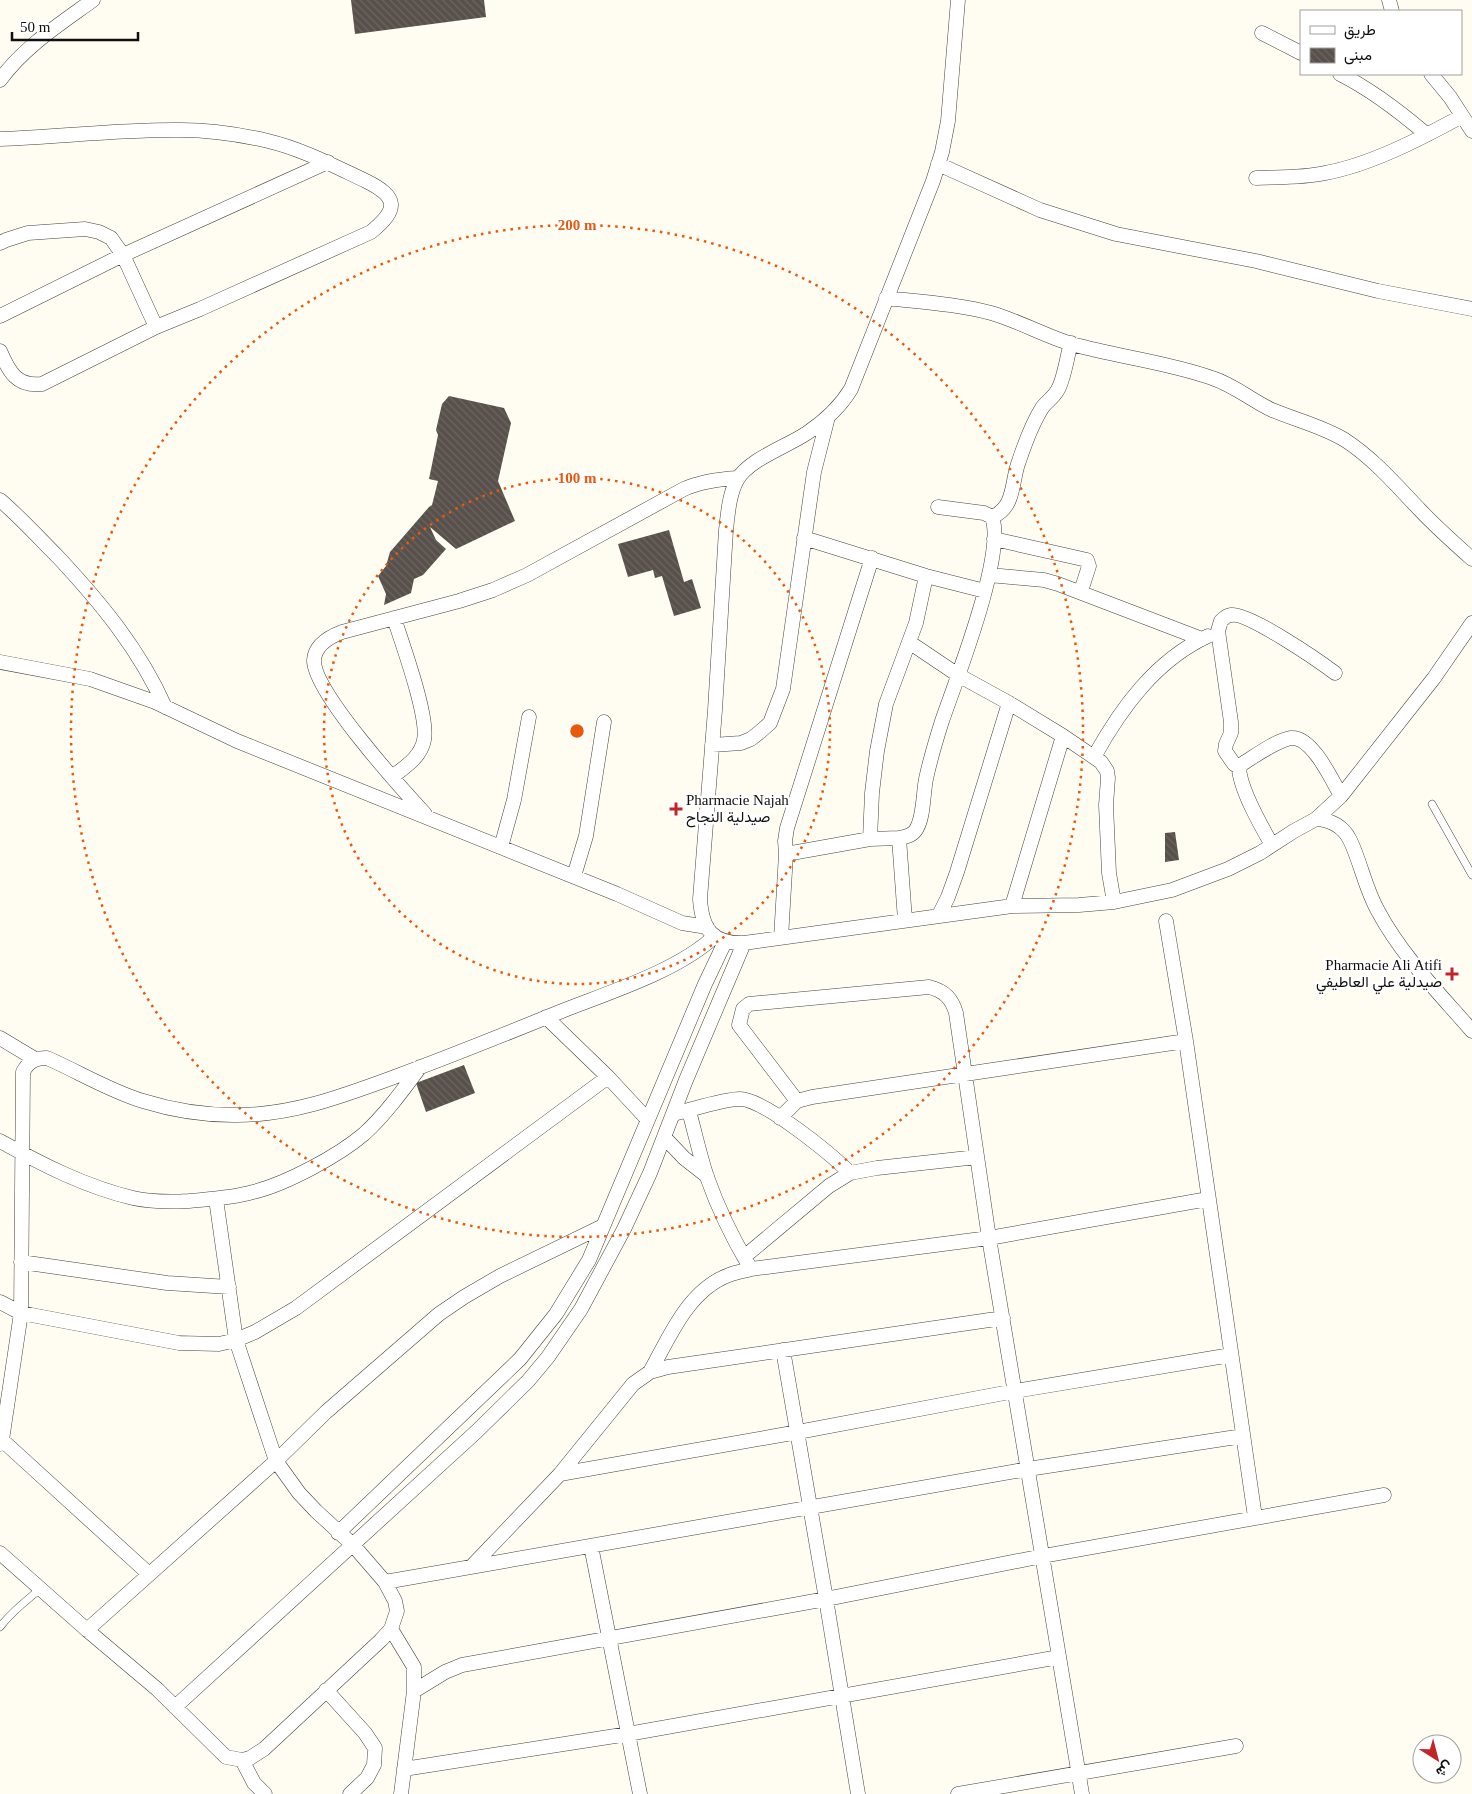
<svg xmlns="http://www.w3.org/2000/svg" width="1472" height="1794" font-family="'Times New Roman',Vazirmatn,serif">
<defs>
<pattern id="building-back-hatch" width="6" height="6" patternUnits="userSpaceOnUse" patternTransform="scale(1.25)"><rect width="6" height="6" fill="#58504b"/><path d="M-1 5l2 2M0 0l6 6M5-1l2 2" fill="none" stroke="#6b6561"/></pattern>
</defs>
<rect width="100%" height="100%" fill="#fffdf1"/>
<path fill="url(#building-back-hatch)" d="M351,0H484L486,17L355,34Z
M449,396L504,408L511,423L498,481L515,521L456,549L430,527L436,540L446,549L423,575L414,579L411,593L384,605L386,594L378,576L386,566L390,552L429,507L432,505L438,481L429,479L438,435L436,430L442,404Z
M669,530L684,582L692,579L701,608L674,616L662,576L655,578L653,570L628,577L618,544Z
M1175,832L1179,860L1165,862V833Z
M464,1065L475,1093L426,1112L416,1083Z"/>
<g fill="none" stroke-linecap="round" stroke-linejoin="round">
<defs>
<path id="service" d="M1432,804L1472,875
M0,1627C12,1611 25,1602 40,1589"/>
<path id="minor" d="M958,0L948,121L942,152L933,181L851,389C840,407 825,421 807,433C788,446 749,459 737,480C729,495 728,513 726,530L715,710L700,899C702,929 712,944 744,943L1012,906L1079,905L1114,902L1172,890L1228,869L1260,853L1294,831L1316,819L1341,796L1434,678L1472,623
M1389,0L1392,11
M1262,33L1301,53
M1340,74C1372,90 1399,111 1426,134
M1431,74L1450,97L1472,131
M0,80C25,46 60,24 93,0
M0,139C60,137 121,129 181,130C207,130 242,135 268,141C302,149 334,166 366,181C398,197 399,209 371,232L200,309L156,327L42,384C17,387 9,372 0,351
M938,164L1040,210L1116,234L1256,261L1378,291L1472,309
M1256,178C1279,177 1303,178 1325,173C1370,165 1422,138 1462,116
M0,243L6,240L28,233L85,229L99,232L111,238L123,255L156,327
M886,298C921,302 957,304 991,313C1019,321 1045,336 1072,344C1118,357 1167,362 1212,378C1234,385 1251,400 1272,410C1296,420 1322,426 1345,440C1374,459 1396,485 1420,510C1436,527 1454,543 1472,559
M0,316L123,255L328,162
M0,500C21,518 39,538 58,557C100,602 140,650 165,707
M992,517C1016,507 1011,481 1019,461C1025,443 1032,424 1042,408C1046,402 1053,398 1057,391C1064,381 1067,356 1071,343
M804,538L926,576L985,591
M994,539L1087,560L1089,566L1081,591
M989,575L1044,580L1058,584L1202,639
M909,642L958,675L1009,703L1063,736L1101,762L1107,771L1108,778L1106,805L1109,873L1114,902
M0,662L90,679L155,702L237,741L617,894L682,923L707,927
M712,745L741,743L751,739L761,731L770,723L783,689L814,472L828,417
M1094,757C1121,708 1156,660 1208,636
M1240,768L1234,764L1225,751L1226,744L1231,733V722L1218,631L1221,621C1224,618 1227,615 1231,615C1248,612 1319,661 1335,673
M392,777C405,767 421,757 424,740C429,717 402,643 394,618
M425,814C402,789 313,691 314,660C315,645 329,637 342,632L459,601L493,590L527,575L684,489C702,481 719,479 738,478
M1316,819C1330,820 1343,826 1350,840C1361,863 1365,888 1378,911C1402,956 1439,993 1472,1031
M899,838C905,837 911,836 915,831C924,820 923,793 926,779C930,760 936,740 942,721C956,680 1006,554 992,517L984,513L938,507
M870,839L872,793L877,751L886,704L916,623L926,576
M1272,845C1261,826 1241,791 1239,769L1242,764C1255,756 1277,740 1291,738C1312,736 1332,780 1341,796
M501,847L514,800L529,717
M786,854L785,841L787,828L872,558
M574,876L586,836L604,722
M1012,906L1063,736
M939,915L948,897L957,872L1009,703
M1166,921L1186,1041L1255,1517
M781,938L786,854L870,839L899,838L905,920
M546,1017L608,1077L647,1119
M0,1038L35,1059
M797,1101L739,1025L743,1009L749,1004L929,987C945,991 952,999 956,1013L989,1238L1082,1794
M689,1111C695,1133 700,1156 707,1177C718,1208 732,1237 748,1264
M673,1114C691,1110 723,1099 740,1099C764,1099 832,1155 850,1173
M780,1118L797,1101L812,1097L1186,1041
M664,1137L684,1158L707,1176
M0,1141C41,1164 86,1187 133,1198C151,1202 171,1202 189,1201C211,1199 232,1198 253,1192C286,1184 338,1156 364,1134C385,1115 403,1090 420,1067
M744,1257L829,1186L850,1173L877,1168L977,1157
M21,1262L167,1283L229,1287
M0,1302L21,1313L179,1343L219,1344L236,1340L255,1332L296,1308L608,1077
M783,1350L826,1599L858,1794
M650,1372C669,1338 688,1290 729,1275C736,1272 744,1271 751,1269L989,1238L1208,1199
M2,1440L149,1574
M0,1444L2,1440L21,1313L23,1072C28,1062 35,1058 47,1058C79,1072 110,1091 143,1101C172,1110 203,1115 233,1115C290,1116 343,1096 397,1076C453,1055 508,1033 562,1011C610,992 677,971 714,937
M560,1474L798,1432L1015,1391L1231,1355
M338,1533L520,1359L556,1314L589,1260L705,984L725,942
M591,1546L640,1794
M0,1553L87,1630L157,1689L226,1757L242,1760L250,1758L264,1749L381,1640L391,1629L397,1611L395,1601L385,1582L353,1545L316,1511L299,1493L276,1461L236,1340L216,1199
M472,1566L560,1474L633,1384L650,1372L668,1367L1003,1318
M385,1582L1028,1469L1243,1436
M391,1629L414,1667V1691L401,1794
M87,1630L276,1461L326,1412L439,1314L464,1297L500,1276L603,1226
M326,1690L365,1733L375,1748L374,1765L367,1778L350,1794
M414,1691L445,1672L462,1665L826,1599L1043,1556L1384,1495
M175,1707L476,1432L528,1381L548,1357L581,1309L624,1229L650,1173L686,1080L744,943
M242,1760L254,1783L265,1794
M404,1769L628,1734L1059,1657
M958,1794L1236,1746"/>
</defs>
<use href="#service" stroke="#424242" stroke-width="8"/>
<use href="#minor" stroke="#424242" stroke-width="15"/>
<use href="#service" stroke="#fff" stroke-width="7"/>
<use href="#minor" stroke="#fff" stroke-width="14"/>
</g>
<g fill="none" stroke="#e8590c" stroke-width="2.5" stroke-dasharray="2.5 5">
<circle cx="577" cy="731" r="253"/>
<circle cx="577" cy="731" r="506"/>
</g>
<g fill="#c12527" stroke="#fff" stroke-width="2">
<path d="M673.5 801.5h5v5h5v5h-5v5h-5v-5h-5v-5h5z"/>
<path d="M1449.5 966.5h5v5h5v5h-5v5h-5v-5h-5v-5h5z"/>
</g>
<g text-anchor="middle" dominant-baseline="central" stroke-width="5" stroke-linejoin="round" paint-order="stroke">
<g font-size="15" fill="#0f0f0f" stroke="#fff" text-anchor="start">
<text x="686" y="800">Pharmacie Najah<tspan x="686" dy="17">صيدلية النجاح</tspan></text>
<text x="1442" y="965" text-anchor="end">Pharmacie Ali Atifi<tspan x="1442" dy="17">صيدلية علي العاطيفي</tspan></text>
</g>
</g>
<circle cx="577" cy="731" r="8" fill="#e8590c" stroke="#fff" stroke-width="2.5"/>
<g font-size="15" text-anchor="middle" font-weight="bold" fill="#e8590c" stroke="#fff" stroke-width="5" stroke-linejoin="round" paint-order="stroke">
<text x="577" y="230">200 m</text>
<text x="577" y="483">100 m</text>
</g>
<rect x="1300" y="10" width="162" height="65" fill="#ffffff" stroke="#9f9f9f"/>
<rect x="1310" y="26" width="25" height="8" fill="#ffffff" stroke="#9f9f9f"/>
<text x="1344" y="35" font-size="15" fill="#0f0f0f">طريق</text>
<rect x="1310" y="48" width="25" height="15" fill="url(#building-back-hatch)" stroke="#9f9f9f"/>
<text x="1344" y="60" font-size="15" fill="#0f0f0f">مبنى</text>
<g transform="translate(1437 1759) rotate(144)"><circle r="24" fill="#ffffff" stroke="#9f9f9f"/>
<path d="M0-4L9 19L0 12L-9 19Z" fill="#c12527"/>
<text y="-8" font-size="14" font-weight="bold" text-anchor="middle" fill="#0f0f0f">ش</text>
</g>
<path d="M12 32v8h126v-8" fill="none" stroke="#0f0f0f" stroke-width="2.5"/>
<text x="20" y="32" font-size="15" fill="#0f0f0f" stroke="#ffffff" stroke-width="4" paint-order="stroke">50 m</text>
</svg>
